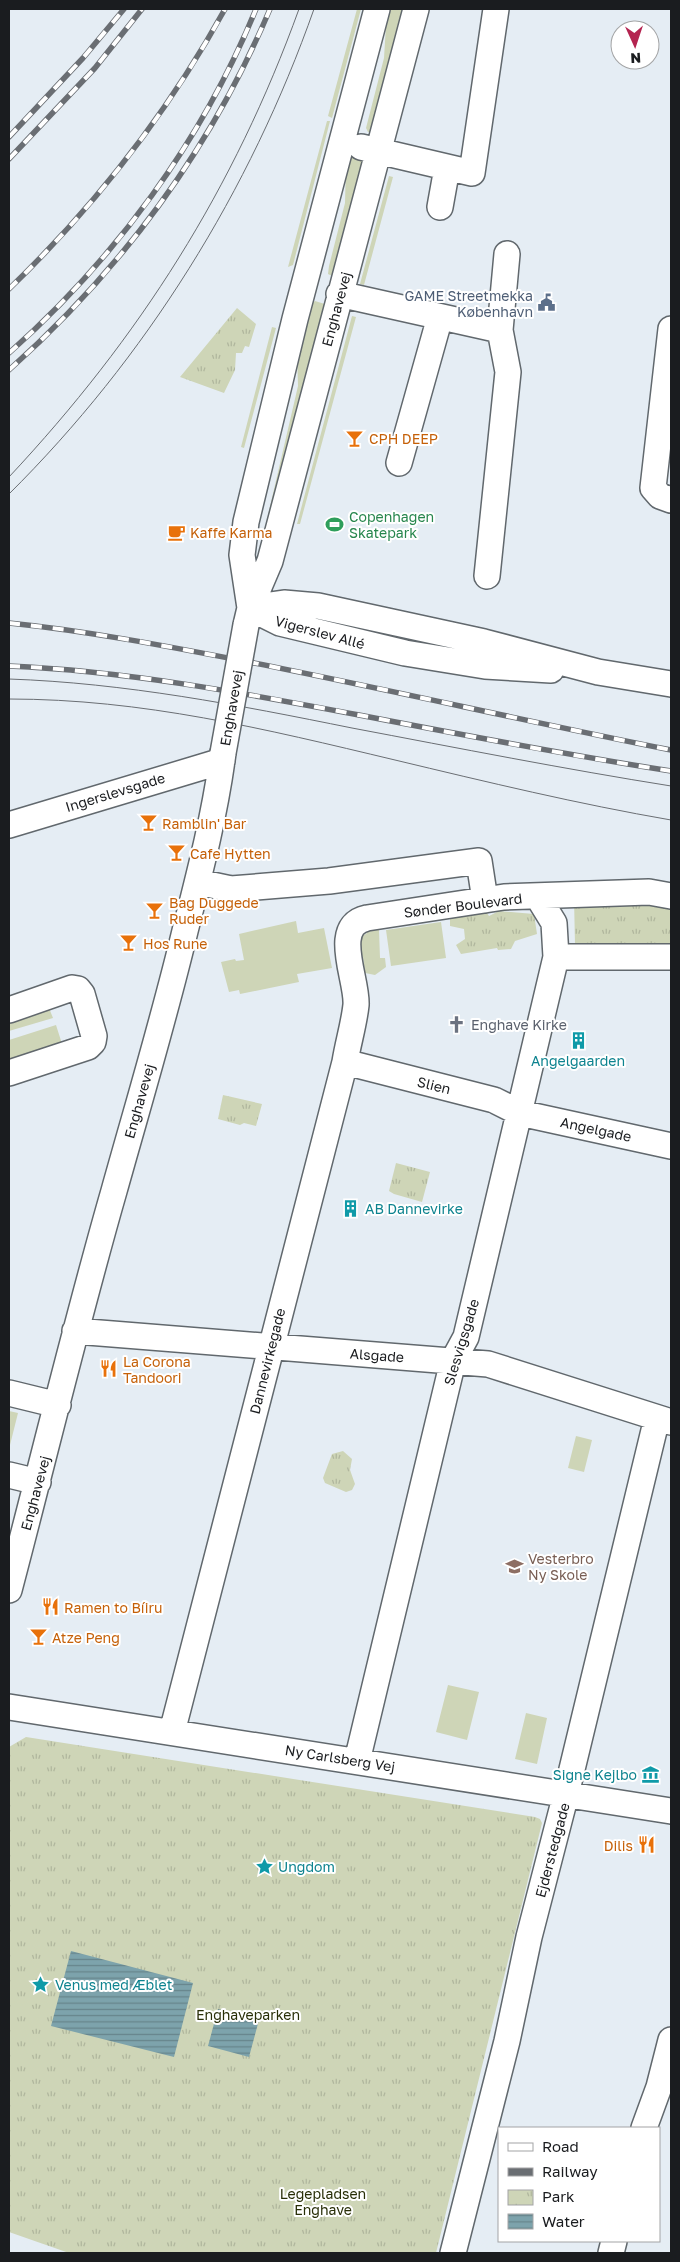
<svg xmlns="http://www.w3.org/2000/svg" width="680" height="2262" font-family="'Golos Text',sans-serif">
<defs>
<pattern id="park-tufts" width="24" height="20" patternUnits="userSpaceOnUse" patternTransform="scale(1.25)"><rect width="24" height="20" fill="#ced5b7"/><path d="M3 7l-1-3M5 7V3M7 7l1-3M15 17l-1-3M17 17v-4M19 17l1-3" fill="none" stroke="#b0b69d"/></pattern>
<pattern id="water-rules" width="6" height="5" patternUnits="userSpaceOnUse" patternTransform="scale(1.25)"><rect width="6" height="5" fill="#7da3ac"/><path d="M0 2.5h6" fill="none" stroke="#66848b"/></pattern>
</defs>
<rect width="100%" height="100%" fill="#e5edf4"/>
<path fill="#ced5b7" d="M357,9H361L332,118L328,116Z
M387,9H407L374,134L368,132L366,128L384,58Z
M327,121H330L293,265L288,267Z
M353,156L366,159L336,278L328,274L329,266L345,203L346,164L350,157Z
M389,176L393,177L364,285L360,284Z
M315,301L328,305L266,542L262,541L298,386L297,353L312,303Z
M352,316L356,317L300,524H297Z
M272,327L276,328L244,448L241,447Z
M296,921L298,933L324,928L332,968L297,974L299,982L240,994L239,990L229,992L221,962L235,959L236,961L244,960L239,934Z
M441,922L446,958L391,966L386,930Z
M369,928L379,930L380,958H385L386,967L375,975L365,973L363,957L361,956L359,937L366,934Z
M49,1008L53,1018L9,1031V1021Z
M56,1025L63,1047L9,1064V1040Z
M9,1411L18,1413L9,1449Z
M576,1436L592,1440L584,1472L568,1468Z
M448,1685L479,1692L467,1740L436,1732Z
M526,1713L547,1718L537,1764L515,1759Z"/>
<path fill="url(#park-tufts)" d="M237,308L256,324L249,347L245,346L242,353H236L235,370L224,393L180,377Z
M650,896L671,908V945H575L574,898Z
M499,911L534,914L537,934L515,941L511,949L498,950L497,948L461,954L456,945L465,939L464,929L450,926V917L487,913L489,916Z
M223,1095L262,1104L256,1126L244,1123L240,1125L218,1119Z
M396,1163L430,1172L422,1202L394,1194L389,1191Z
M343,1451L352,1459L350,1470L355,1484L352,1490L346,1492L325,1483L323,1478L332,1454Z
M26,1737L535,1817L540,1819L542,1823L436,2253H69L9,2232V1747Z"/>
<path fill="url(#water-rules)" d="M71,1951L193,1983L174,2057L51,2026Z
M218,2009L259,2020L249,2057L208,2046Z"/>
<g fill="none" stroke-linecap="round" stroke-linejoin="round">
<defs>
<path id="minor" d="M361,147L472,173L496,9
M440,207L447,168
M339,294L500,330
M671,329L653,488L660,496L671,500
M399,463L440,317
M487,576L508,372L500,330L507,254
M250,608L242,555L246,522L295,319L377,9
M250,608L284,603L318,606L484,642L598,672L671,684
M250,608L280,623L405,653L485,666L551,670
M246,625L250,608L270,561L416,9
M9,825L222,761
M198,882L231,889L329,881L479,861L485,900
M556,957H671
M9,1010L72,988L78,989L82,994L94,1036L93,1042L88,1047L9,1073
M345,1062L494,1100L520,1113L671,1146
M75,1331L488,1364L671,1422
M9,1393L58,1405
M9,1475L38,1482
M9,1590C44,1457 76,1323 114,1191C138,1105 164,1019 185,931C200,872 215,814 223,753
M9,1707L671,1811
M172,1732L345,1062C348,1043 354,1024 356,1005C358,980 330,926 367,918L504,897L649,892L671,896
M357,1761L453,1361L466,1337L556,957L554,923L538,897
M644,2128L659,2087L671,2040
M453,2253L507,2041L529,1937L566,1794L657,1418
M611,2253L614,2241"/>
</defs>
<use href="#minor" stroke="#61686d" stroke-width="28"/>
<use href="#minor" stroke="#fff" stroke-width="25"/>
<path stroke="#6a6e73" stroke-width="1" d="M9,477C140,337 234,189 299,9
M9,494C146,358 250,191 314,9
M9,679C125,683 238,705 352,728C458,748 564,769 671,786
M9,699C143,699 265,729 395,760C487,782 578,804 671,820"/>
<defs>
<path id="rail" d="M9,137L83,58L124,9
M9,159L95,68L142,9
M9,289C95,206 167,114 225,9
M9,353C115,259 202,141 256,9
M9,370C122,269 211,149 270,9
M9,623C88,631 166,646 244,661C387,689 529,722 671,750
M9,666C127,671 243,693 359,715C463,735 567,755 671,771"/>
</defs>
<use href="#rail" stroke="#6a6e73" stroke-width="5.5"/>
<use href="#rail" stroke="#fff" stroke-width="4" stroke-dasharray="11" stroke-linecap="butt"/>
<defs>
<path id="minor-bridge" d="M223,753L246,625"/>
</defs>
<use href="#minor-bridge" stroke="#61686d" stroke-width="28" stroke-linecap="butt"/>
<use href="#minor-bridge" stroke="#fff" stroke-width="25"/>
</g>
<defs>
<symbol id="civic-bare" viewBox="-9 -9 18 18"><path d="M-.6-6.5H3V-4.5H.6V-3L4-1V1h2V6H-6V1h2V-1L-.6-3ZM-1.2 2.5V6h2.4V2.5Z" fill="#5c6f8a" stroke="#fff" stroke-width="2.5" paint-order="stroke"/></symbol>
<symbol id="bar-bare" viewBox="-9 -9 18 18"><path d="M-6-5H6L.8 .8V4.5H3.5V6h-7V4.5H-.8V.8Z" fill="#e8710a" stroke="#fff" stroke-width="2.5" paint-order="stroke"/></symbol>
<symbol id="stadium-bare" viewBox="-9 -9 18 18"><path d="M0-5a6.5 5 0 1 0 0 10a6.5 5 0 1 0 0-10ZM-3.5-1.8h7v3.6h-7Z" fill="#2e9e5b" stroke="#fff" stroke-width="2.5" paint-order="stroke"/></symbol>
<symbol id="cafe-bare" viewBox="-9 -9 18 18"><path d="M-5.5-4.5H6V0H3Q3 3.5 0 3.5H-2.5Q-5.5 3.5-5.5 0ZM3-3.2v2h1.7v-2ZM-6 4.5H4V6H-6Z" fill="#e8710a" stroke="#fff" stroke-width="2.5" paint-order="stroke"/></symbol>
<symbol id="church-bare" viewBox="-9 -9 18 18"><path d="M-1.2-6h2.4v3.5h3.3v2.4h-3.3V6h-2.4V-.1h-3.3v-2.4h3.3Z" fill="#6b7280" stroke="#fff" stroke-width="2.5" paint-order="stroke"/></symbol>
<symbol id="building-bare" viewBox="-9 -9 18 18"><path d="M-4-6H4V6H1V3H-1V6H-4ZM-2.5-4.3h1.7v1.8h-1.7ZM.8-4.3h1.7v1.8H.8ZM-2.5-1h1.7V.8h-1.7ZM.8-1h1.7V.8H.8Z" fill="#0f9aa8" stroke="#fff" stroke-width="2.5" paint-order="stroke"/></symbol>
<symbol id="restaurant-bare" viewBox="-9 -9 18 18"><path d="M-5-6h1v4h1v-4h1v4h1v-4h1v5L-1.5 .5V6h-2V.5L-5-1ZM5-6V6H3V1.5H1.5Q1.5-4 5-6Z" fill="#e8710a" stroke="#fff" stroke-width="2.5" paint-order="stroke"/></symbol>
<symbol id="school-bare" viewBox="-9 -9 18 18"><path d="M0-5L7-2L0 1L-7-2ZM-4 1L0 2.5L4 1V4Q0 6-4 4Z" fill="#8d6e63" stroke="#fff" stroke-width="2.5" paint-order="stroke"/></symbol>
<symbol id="museum-bare" viewBox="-9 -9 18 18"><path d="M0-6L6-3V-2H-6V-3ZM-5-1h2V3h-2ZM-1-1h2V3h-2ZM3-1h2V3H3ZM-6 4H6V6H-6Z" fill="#0f9aa8" stroke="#fff" stroke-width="2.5" paint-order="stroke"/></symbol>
<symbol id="sight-bare" viewBox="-9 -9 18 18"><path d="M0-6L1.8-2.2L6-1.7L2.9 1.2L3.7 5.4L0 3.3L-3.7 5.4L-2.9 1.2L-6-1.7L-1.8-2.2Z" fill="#0f9aa8" stroke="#fff" stroke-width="2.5" paint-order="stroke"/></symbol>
</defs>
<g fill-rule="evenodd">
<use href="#civic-bare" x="534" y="290" width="25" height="25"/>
<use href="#bar-bare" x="342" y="426" width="25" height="25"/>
<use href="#stadium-bare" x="322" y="512" width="25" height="25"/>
<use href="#cafe-bare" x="164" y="520" width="25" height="25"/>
<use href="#bar-bare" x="136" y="810" width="25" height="25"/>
<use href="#bar-bare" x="164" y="840" width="25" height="25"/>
<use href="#bar-bare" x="142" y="898" width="25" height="25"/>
<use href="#bar-bare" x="116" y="930" width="25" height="25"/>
<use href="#church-bare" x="444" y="1012" width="25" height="25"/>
<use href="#building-bare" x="566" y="1028" width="25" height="25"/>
<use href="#building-bare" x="338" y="1196" width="25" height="25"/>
<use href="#restaurant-bare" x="96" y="1356" width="25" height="25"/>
<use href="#school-bare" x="502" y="1554" width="25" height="25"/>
<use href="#restaurant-bare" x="38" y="1594" width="25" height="25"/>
<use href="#bar-bare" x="26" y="1624" width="25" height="25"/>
<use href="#museum-bare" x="638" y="1762" width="25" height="25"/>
<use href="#restaurant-bare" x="634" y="1832" width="25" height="25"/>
<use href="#sight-bare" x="252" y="1854" width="25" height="25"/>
<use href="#sight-bare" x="28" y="1972" width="25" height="25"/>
</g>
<g text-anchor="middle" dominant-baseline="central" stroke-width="4" stroke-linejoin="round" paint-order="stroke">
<g font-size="14" fill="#4e5e75" stroke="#fff" text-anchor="end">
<text x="533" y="295">GAME Streetmekka<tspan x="533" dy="16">København</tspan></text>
</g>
<g font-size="14" fill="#1a1c1f" stroke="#fff">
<text transform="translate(336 309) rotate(-75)">Enghavevej</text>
<text transform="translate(320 632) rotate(15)">Vigerslev Allé</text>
<text transform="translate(231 708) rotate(-80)">Enghavevej</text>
<text transform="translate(115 792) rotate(-17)">Ingerslevsgade</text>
<text transform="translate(463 905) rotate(-7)">Sønder Boulevard</text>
<text transform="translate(434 1085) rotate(14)">Slien</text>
<text transform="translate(139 1101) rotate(-74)">Enghavevej</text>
<text transform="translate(596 1129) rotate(12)">Angelgade</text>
<text transform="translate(461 1342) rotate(-73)">Slesvigsgade</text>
<text transform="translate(377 1355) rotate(4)">Alsgade</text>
<text transform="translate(267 1361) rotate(-76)">Dannevirkegade</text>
<text transform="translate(35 1493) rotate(-75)">Enghavevej</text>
<text transform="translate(340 1758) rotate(9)">Ny Carlsberg Vej</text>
<text transform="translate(552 1850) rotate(-75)">Ejderstedgade</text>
</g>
<g font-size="14" fill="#c56008" stroke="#fff" text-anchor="start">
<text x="369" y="438">CPH DEEP</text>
<text x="190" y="532">Kaffe Karma</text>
<text x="162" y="823">Ramblin' Bar</text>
<text x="190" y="853">Cafe Hytten</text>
<text x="169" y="902">Bag Duggede<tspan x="169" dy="16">Ruder</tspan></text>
<text x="143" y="943">Hos Rune</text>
<text x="123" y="1361">La Corona<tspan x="123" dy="16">Tandoori</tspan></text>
<text x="64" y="1607">Ramen to Bíiru</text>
<text x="52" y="1637">Atze Peng</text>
<text x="633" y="1845" text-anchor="end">Dilis</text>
</g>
<g font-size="14" fill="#27864d" stroke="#fff" text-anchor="start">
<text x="349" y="516">Copenhagen<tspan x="349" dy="16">Skatepark</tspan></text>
</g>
<g font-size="14" fill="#5b616d" stroke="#fff" text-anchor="start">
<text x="471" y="1024">Enghave Kirke</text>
</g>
<g font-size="14" fill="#0d838f" stroke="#fff" text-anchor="start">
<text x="578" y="1060" text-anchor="middle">Angelgaarden</text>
<text x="365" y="1208">AB Dannevirke</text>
<text x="637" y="1774" text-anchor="end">Signe Kejlbo</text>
<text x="278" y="1866">Ungdom</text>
<text x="55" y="1984">Venus med Æblet</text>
</g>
<g font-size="14" fill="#785e54" stroke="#fff" text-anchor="start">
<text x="528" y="1558">Vesterbro<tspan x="528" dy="16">Ny Skole</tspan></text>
</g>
<g font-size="14" fill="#282e07" stroke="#fff">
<text x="248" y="2014">Enghaveparken</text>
<text x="323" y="2193">Legepladsen<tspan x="323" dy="16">Enghave</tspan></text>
</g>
</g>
<rect width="680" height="2262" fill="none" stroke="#1a1c1f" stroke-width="20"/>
<rect x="498" y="2127" width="162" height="115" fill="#ffffff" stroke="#a3a4a5"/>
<rect x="508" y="2143" width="25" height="8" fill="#ffffff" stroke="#a3a4a5"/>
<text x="542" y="2152" font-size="15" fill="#1a1c1f">Road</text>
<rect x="508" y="2168" width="25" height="8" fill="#6a6e73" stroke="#a3a4a5"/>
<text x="542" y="2177" font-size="15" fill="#1a1c1f">Railway</text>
<rect x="508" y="2190" width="25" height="15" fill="url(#park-tufts)" stroke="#a3a4a5"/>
<text x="542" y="2202" font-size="15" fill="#1a1c1f">Park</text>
<rect x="508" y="2214" width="25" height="15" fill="url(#water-rules)" stroke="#a3a4a5"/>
<text x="542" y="2227" font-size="15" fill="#1a1c1f">Water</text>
<g transform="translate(635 45) rotate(177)"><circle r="24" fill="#ffffff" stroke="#a3a4a5"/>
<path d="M0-4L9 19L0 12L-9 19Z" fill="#b42450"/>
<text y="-8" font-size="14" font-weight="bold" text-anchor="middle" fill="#1a1c1f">N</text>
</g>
</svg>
